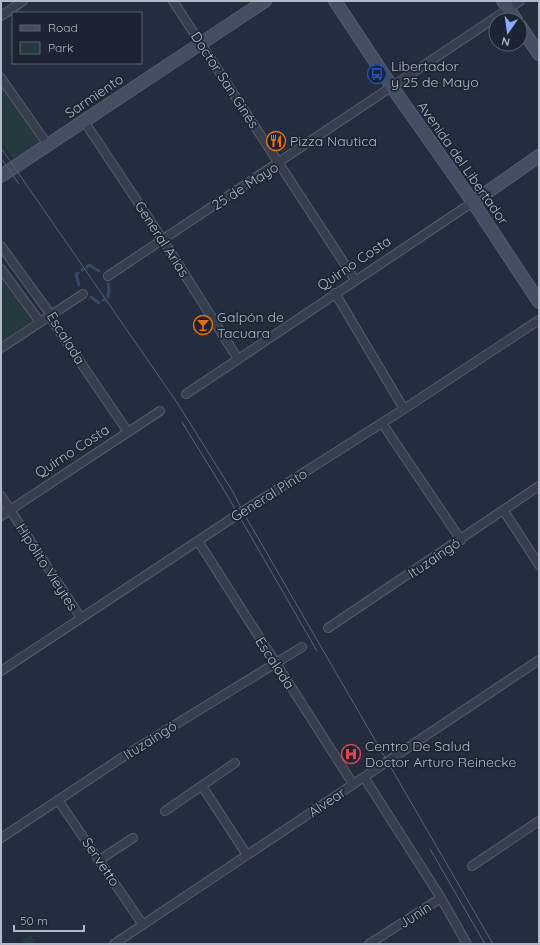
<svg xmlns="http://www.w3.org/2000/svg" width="540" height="945" font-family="Quicksand,sans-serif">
<rect width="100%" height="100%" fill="#232d3e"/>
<path fill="#253a3f" d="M1,86L41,144L16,162L1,141Z
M1,278L32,320L1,342Z
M30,935H31L37,944H25L22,940Z"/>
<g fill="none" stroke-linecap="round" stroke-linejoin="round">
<path stroke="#354766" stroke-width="3" d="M87,267L89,265L99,271
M82,270L83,269
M78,273L76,274L79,285
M108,283L109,291L108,297
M91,297L99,303
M103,300H104"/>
<defs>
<path id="street" d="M173,1L355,280
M1,16L23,1
M1,78L48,145
M84,121L163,240L238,359
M1,246L51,315L53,322L128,432
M1,269L40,322
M108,276L520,1
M335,293L404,409
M1,348L83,294
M186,394L473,202
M382,423L461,540
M1,496L81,618
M504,511L539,565
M1,516L160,411
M198,541L353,784
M328,628L539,486
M1,671L237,515L404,409L539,320
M364,777L441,898L467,944
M202,786L247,855
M58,800L143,925
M165,811L235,763
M1,838L129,753L302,647
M99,860L133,838
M472,866L539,821
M114,944L539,660
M369,944L441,898"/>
<path id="secondary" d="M335,1L392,87L473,202L539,302
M503,1L516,20
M520,26L539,54
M1,176L265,1
M473,202L539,156"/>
</defs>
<use href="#street" stroke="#555d6c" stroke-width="10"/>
<use href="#secondary" stroke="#555d6c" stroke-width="14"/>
<use href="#street" stroke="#373f4e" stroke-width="8"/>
<use href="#secondary" stroke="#444d61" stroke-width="12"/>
<path stroke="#586375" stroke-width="1" d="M1,148L176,401L233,492L243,512L493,944
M1,158L19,184
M182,422L227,495L317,651
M430,849L485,944"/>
</g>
<defs>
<symbol id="bus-ring" viewBox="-11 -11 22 22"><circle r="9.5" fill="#1c2433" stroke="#1a4fb4" stroke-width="1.5"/><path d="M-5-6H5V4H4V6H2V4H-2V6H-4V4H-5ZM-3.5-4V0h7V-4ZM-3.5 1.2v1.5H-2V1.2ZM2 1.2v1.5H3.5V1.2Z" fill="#1a4fb4"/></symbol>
<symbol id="restaurant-ring" viewBox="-11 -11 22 22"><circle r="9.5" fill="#1c2433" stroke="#e8710a" stroke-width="1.5"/><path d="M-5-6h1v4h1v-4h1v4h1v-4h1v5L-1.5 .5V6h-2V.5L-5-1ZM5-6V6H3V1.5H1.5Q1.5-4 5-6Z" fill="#e8710a"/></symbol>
<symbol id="bar-ring" viewBox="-11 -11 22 22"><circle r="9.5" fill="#1c2433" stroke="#e8710a" stroke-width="1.5"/><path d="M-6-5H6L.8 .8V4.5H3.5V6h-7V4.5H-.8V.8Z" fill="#e8710a"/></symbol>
<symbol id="hospital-ring" viewBox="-11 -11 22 22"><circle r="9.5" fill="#1c2433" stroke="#e0444e" stroke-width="1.5"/><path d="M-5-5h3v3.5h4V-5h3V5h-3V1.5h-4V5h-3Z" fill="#e0444e"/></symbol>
</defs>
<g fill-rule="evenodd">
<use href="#bus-ring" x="366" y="63" width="22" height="22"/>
<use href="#restaurant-ring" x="265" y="130" width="22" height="22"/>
<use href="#bar-ring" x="192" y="314" width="22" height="22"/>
<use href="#hospital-ring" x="340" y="743" width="22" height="22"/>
</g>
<g text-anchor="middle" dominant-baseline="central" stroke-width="3.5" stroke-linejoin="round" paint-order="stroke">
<g font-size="14" fill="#b2bac9" stroke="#1c2433" text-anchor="start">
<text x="391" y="66">Libertador<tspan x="391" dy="16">y 25 de Mayo</tspan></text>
<text x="290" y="141">Pizza Nautica</text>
<text x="217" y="317">Galpón de<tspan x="217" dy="16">Tacuara</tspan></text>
<text x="365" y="746">Centro De Salud<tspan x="365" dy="16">Doctor Arturo Reinecke</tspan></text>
</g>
<g font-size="14" fill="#b2bac9" stroke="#1c2433">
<text transform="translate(225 80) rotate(57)">Doctor San Ginés</text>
<text transform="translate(94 96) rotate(-34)">Sarmiento</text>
<text transform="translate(463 163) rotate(55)">Avenida del Libertador</text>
<text transform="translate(245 186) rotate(-33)">25 de Mayo</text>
<text transform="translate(162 239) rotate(57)">General Arias</text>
<text transform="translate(354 263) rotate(-34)">Quirno Costa</text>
<text transform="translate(66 338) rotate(58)">Escalada</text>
<text transform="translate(72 451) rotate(-33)">Quirno Costa</text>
<text transform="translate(269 495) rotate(-32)">General Pinto</text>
<text transform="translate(434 558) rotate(-34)">Ituzaingó</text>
<text transform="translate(47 567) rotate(57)">Hipólito Vieytes</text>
<text transform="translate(275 663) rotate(57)">Escalada</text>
<text transform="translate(150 740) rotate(-32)">Ituzaingó</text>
<text transform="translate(327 802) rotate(-34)">Alvear</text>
<text transform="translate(101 862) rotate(56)">Servetto</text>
<text transform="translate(415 915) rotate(-33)">Junín</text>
</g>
</g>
<rect width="540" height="945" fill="none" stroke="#b2bac9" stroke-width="4"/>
<rect x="12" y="12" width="130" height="52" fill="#1c2433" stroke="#58606f"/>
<rect x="20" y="25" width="20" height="6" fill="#444d61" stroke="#58606f"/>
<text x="48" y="32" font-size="12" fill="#b2bac9">Road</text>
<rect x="20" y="42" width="20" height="12" fill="#253a3f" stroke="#58606f"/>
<text x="48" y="52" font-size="12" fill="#b2bac9">Park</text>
<g transform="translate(508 32) rotate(193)"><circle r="19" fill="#1c2433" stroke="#58606f"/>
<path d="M0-3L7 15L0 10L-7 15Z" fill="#84abfc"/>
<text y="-6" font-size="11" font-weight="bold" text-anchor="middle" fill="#b2bac9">N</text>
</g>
<path d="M14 925v6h70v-6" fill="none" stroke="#b2bac9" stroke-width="2"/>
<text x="20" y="925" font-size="12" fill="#b2bac9" stroke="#1c2433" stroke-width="3" paint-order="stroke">50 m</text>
</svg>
